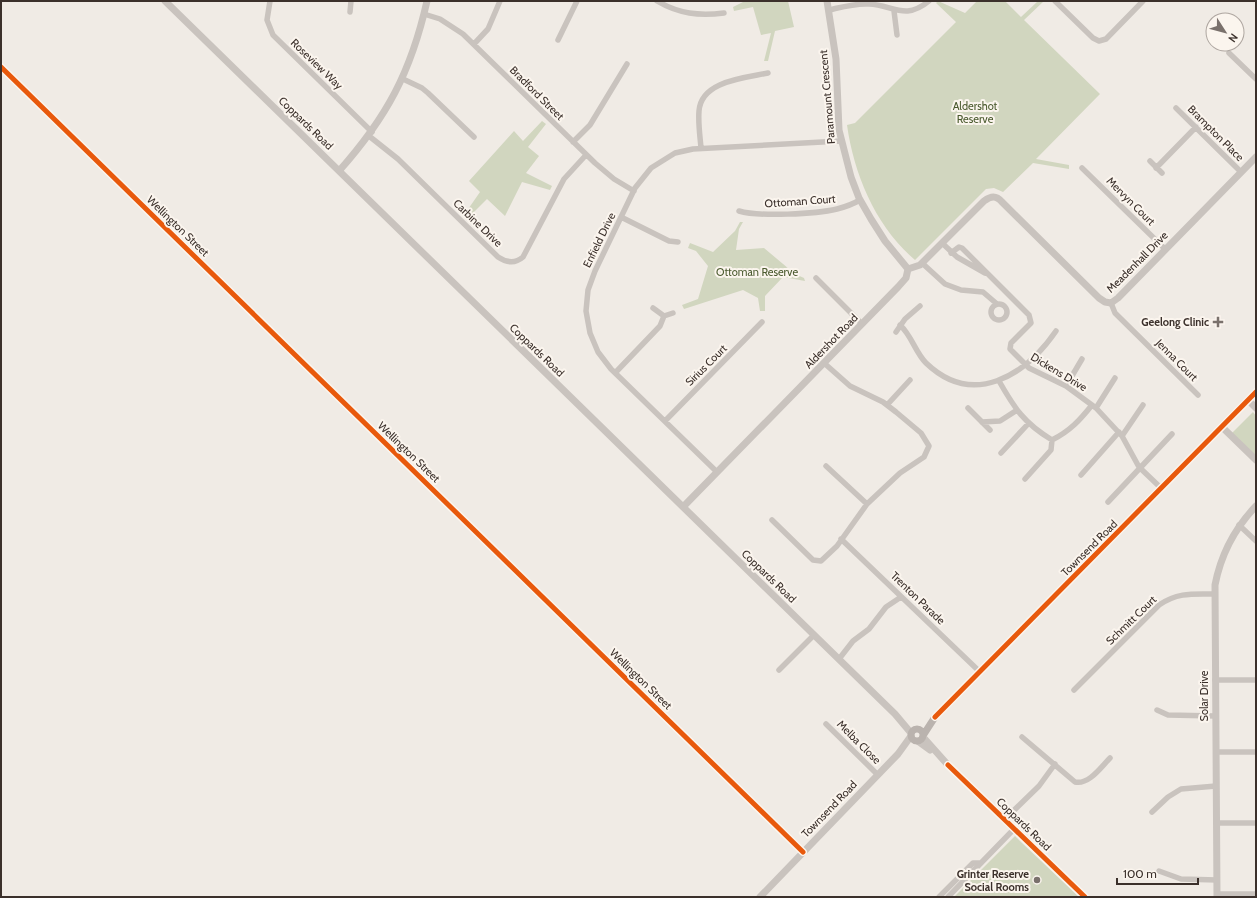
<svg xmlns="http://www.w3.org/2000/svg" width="1257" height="898" font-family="Cabin,sans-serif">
<rect width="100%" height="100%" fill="#f0ebe5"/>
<path fill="#d1d6bf" d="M745,1H788L794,27L775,31L768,61H764L771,33L761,35L753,7L734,11L733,7Z
M938,1L965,13L977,1H1005L1021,17L1038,1H1044L1024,20L1100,94L1036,159L1069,165V169L1033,163L1003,192L994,188L986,189L915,260C876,227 854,175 847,125L855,123L956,22L936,3Z
M542,121L546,124L528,147L539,156L526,173L552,186L550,190L522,182L505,216L487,199L468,218L464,215L480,192L469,181L514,131L523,141Z
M740,222H743L739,229L736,250L764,248L795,274L804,278L805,281L783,277L765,296V311H760L758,298L743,290L684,309L682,305L698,299L708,266L696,251L688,248L690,243L713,252L735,231Z
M1253,412L1256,416V456L1232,433Z
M1015,836L1022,843L1079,897H954Z"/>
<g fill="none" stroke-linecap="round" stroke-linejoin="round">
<path stroke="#c9c3be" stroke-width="5.5" d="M270,1L267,20L273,35L372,132
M657,1C679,14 699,16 724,13
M1055,1L1093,38L1099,41L1106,39L1143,1
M829,10C842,7 855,3 869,4C893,5 905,21 929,1
M894,11L897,35
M350,12L351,1
M424,14L440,19L463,34L595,163L614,179L634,191
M558,40L577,1
M474,44L488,29L500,1
M1229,53L1256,79
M1,67L803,852
M403,79L422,88L428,93L474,137
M1176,108L1241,172
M369,136L398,159L498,257C507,263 515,264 523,257L564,179L586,155
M573,142L590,125L627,64
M701,148C700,136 698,123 699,111C701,81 744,78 768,73
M1150,161L1162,173
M1082,168L1165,249
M1156,168L1196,127
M739,211C759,217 816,214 837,209C845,207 853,204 860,200
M621,217L669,241L678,242
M942,243L957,257L985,273
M951,253L959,247L962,248L1029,315L1031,323L1011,343L1010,349L1029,368L1066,386L1096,408L1122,436L1139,467L1161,488
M922,263L945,284L961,290L983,292L997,304
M816,278L862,324
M1111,303L1115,313L1198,395
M991 312a8 8 0 1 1 16 0a8 8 0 1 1-16 0Z
M653,308L664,316L673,313
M900,325C912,336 915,352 926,363C973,408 1025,376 1056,331
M896,332L905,319L920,306
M615,373L660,326L664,316
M999,381C1015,409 1024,423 1052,440C1070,431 1080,420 1092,405
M1066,386L1082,359
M887,405L910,380
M968,408L990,430
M1096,408L1115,378
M665,421L762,322
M982,422L1000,421L1017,410
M1122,436L1143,405
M1001,453L1028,424
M826,466L867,504
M717,472L611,369L598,352L590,333L586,311L588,290L595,271L635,188L651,168L675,153L693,149L841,141
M1081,475L1119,432
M1025,479L1051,450L1052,440
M1108,502L1172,434
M772,520L813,560L821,561L837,546L867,504L900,473L924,457L929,446L921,433L896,412L883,402L850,386L824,363
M1239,525L1256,541
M841,539L980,672
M839,659L853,641L869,629L886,607L901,597
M779,670L814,635
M1215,680H1256
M1074,690L1159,605C1178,592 1193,594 1215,594
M1157,710L1168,715L1215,716
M826,724L878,775
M1022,737L1075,782C1089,785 1101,767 1110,758
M1216,752H1256
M1152,812L1168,797L1181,789L1216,786
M1005,819L1039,786L1055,764
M1216,823H1256
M1159,871L1181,879L1217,880
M1217,894H1256
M939,897L973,863H981
M948,897L1014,829"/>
<path stroke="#c9c3be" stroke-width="7" d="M165,1L895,714L911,733
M827,1L836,59L839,130L851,177L859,198L871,219L885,241L908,269
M339,171C387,117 411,72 427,1
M908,269L920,265L984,201C991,196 996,195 1002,202L1099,298L1105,302L1111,303L1118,298L1256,157
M1248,400L1256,408
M1222,427L1256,460
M683,507L898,287L906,278L908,269
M923,737L948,765L1085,897
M919,742L930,750
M760,897L898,754L911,736
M1217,897L1215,585C1221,554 1234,529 1256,506"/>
<path stroke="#bab3ae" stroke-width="7" d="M911 735a6 6 0 1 1 12 0a6 6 0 1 1-12 0Z
M924,734L935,717L1256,392"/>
<defs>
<path id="cycleway" d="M1,67L803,852
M935,717L1256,392
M948,765L1085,897"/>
</defs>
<use href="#cycleway" stroke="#fbf5ee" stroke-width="8"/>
<use href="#cycleway" stroke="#e8590c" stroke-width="5"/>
</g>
<g fill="#7a716c" stroke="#fbf5ee" stroke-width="1.5">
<path d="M1216 316h4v4h4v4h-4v4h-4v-4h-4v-4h4z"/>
<circle cx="1037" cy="880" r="4"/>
</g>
<g text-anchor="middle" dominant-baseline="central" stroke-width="4" stroke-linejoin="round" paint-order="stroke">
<g font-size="11" fill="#3b302b" stroke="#fbf5ee">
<text transform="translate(317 64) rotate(44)">Roseview Way</text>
<text transform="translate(537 93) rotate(45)">Bradford Street</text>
<text transform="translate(827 97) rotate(-95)">Paramount Crescent</text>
<text transform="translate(306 123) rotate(44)">Coppards Road</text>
<text transform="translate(1216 133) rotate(45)">Brampton Place</text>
<text transform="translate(800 201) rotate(-4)">Ottoman Court</text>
<text transform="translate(1131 201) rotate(45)">Mervyn Court</text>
<text transform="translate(478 223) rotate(44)">Carbine Drive</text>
<text transform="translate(178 226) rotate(44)">Wellington Street</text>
<text transform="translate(599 240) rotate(-64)">Enfield Drive</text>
<text transform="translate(1137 262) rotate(-45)">Meadenhall Drive</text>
<text transform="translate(831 341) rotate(-46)">Aldershot Road</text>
<text transform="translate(537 350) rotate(44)">Coppards Road</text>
<text transform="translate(1177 360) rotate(45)">Jenna Court</text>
<text transform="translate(706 365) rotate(-45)">Sirius Court</text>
<text transform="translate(1059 372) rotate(31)">Dickens Drive</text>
<text transform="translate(409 452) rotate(44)">Wellington Street</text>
<text transform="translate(1089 548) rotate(-45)">Townsend Road</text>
<text transform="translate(769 576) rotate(44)">Coppards Road</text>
<text transform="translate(918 598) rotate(44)">Trenton Parade</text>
<text transform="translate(1131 620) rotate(-44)">Schmitt Court</text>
<text transform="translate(641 679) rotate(44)">Wellington Street</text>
<text transform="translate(1204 696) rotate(-90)">Solar Drive</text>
<text transform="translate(859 742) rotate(45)">Melba Close</text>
<text transform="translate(829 809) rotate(-46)">Townsend Road</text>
<text transform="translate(1024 824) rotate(44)">Coppards Road</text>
</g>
<g font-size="11" fill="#4a5a2e" stroke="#fbf5ee">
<text x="975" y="106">Aldershot<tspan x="975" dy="13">Reserve</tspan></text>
<text x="757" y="272">Ottoman Reserve</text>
</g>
<g font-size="11" font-weight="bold" fill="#3b302b" stroke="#fbf5ee" text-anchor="end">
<text x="1209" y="322">Geelong Clinic</text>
<text x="1029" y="874">Grinter Reserve<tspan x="1029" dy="13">Social Rooms</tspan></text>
</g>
</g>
<rect width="1257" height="898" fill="none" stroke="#3b302b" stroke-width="4"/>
<g transform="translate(1225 32) rotate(126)"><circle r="19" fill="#fbf5ee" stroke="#aea6a0"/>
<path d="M0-3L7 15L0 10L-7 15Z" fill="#7a716c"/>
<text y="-6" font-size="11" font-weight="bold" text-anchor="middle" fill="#3b302b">N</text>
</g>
<path d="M1117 878v6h81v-6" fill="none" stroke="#3b302b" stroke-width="2"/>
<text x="1123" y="878" font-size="12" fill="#3b302b" stroke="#fbf5ee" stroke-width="3" paint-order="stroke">100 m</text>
</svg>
